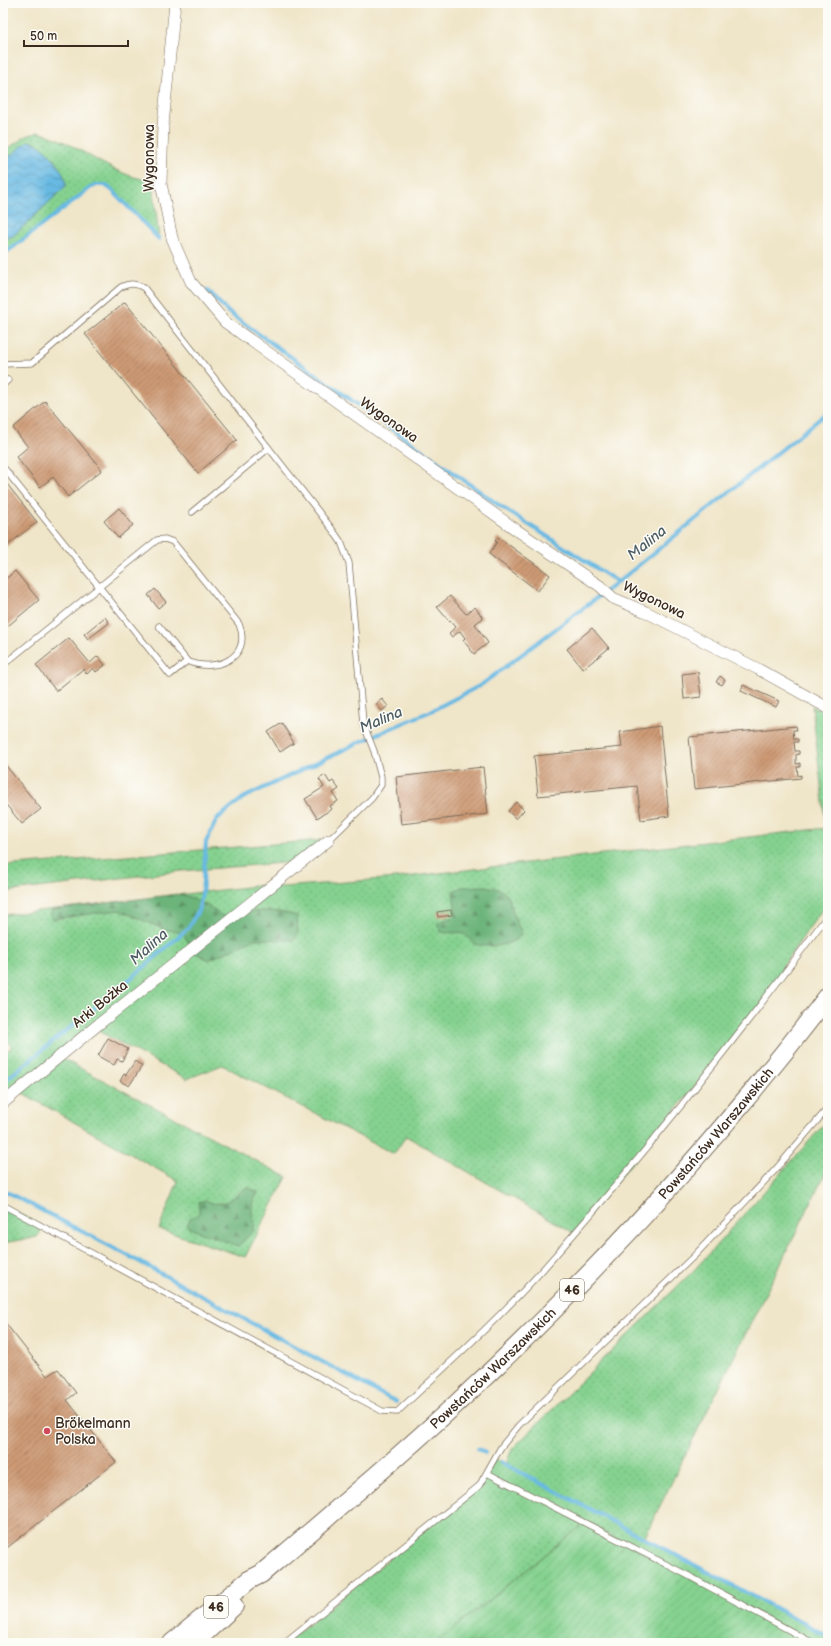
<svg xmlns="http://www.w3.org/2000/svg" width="831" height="1646" font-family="'Balsamiq Sans',sans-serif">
<defs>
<pattern id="grass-dots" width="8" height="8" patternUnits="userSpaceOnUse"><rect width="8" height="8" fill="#85d290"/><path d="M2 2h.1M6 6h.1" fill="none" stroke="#74b47c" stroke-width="1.8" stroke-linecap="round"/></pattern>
<pattern id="forest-firs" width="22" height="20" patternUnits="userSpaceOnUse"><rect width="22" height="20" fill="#6cb47a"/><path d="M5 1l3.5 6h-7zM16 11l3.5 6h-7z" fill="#5a9363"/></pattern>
<pattern id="garden-furrows" width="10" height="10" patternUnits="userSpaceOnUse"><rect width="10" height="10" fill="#85d290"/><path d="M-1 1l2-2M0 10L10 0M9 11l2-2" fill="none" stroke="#74b47c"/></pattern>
<pattern id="water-waves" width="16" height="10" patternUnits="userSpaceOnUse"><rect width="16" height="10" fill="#68b9e3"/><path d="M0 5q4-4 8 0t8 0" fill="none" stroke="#5797b7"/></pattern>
<pattern id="building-hatch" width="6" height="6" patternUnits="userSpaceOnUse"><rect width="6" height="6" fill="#cd9a75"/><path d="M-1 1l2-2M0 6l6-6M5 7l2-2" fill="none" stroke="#a87e5f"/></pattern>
</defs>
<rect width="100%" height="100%" fill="#fdfcf7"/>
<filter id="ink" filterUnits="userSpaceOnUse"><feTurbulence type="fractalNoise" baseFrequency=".025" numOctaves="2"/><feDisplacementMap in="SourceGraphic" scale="8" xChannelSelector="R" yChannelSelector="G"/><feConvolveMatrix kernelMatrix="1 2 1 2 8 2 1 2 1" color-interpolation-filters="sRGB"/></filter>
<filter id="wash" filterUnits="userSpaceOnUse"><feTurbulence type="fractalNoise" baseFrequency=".012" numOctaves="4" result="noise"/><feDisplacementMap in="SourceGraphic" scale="16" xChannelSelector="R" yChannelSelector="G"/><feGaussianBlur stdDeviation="0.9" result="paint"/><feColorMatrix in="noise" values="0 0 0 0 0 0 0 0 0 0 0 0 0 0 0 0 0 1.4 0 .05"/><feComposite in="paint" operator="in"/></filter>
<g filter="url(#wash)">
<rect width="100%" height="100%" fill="#efe5c8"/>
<path fill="url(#grass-dots)" stroke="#607e57" d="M38,132C81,143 106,175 153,181L159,239L112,190L105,185H94L3,255V152L26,136Z
M812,706L828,715V901L782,967L786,972L765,1001L574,1233L406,1136L394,1154L222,1065L187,1079L93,1028L59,1057L287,1177L245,1257L159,1229L178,1181L19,1091L3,1103V1054L12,1047L3,1036V915L264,885L283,887L397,878L826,828Z
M323,840L294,862L181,871L3,892V866Z
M828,1120V1168L644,1538L828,1636V1643H813L586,1522L436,1643H288L291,1638L479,1486L495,1459L506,1464L512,1449L696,1268Z
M3,1205L44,1227L37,1237L3,1243Z"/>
<path fill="url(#forest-firs)" stroke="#546f4c" d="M485,886C511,890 508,897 515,918C517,924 520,928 522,933C514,947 487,948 474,944C461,927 458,935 441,932L438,925V922L451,918L456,915L453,891L462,887Z
M177,894C188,896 198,900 208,906C216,911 220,917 230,917C236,917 242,913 248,912C265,910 281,911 297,916L298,933L294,940L254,939L209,960L194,952L183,933L163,929L119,910L53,919L50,914L52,910Z
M247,1187L258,1192L252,1204V1215L255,1222L253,1232L238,1246L194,1230L187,1226L190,1218L199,1214V1202L205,1200C223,1210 233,1197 247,1187Z"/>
<path fill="url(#garden-furrows)" stroke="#607e57" d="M586,1522L813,1643H436Z"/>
<path fill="url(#water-waves)" stroke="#527280" d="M29,141C44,143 66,171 66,186L13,236L3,240V161Z"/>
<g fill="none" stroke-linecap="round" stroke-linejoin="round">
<path stroke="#68b9e3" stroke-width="4" d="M3,255L94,185H105L112,190L159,239
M207,290L228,312L500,506L618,582
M3,1082L141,970L188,928L198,911L202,894L206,842L217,819L243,798L362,741L431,711L481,685L618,582L828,412
M3,1190L138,1261L396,1402
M478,1449L485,1453
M501,1462L828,1636"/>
</g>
<g id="blocks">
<path fill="url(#building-hatch)" d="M125,302L237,440L198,473L85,334Z
M45,401L102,470L68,497L53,477L40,487L16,457L28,447L13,428Z
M3,479L37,522L3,549Z
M119,508L133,525L118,538L104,521Z
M498,537L550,575L538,591L489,554L497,542L495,541Z
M15,571L39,600L3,630V581Z
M155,589L166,602L158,608L148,595Z
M450,596L466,614L475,607L483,618L475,624L488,643L474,654L463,640L465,638L460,631L452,637L449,633L456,627L450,620L449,621L437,607Z
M105,617L109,623L88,639L84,634Z
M592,628L609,648L583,669L567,649Z
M69,638L90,663L98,656L105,665L96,672L93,668L87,674L83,669L56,691L36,665Z
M698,672L701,697L684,699L682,674Z
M720,676L725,680L722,685L716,682Z
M743,685L779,701L776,707L741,691Z
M382,699L388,706L382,711L376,704Z
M282,723L294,743L280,752L268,732Z
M660,726L669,816L641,820L637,786L538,796L534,756L622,747L620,732Z
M796,726L797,730H793L794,739H798V742H794L795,751H799V754L796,755V764L800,763V767H797L798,776L801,775V778L694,789L689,737Z
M3,762L41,809L22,824L3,801Z
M483,767L488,814L401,824L396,777Z
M325,775L330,783L333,781L339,789L333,793L338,801L330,806L332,809L317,818L305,799L324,787L319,779Z
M516,802L524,810L516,819L508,811Z
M451,910L452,915L438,917L437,912Z
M108,1038L128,1049L122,1061L117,1059L114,1065L98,1056Z
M135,1061L142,1066L129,1086L120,1081L124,1074L126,1075Z
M3,1320L47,1376L58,1369L76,1393L67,1400L116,1462L3,1551Z"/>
</g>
</g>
<g filter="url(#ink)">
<use href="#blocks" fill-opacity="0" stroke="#7a6b5a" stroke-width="1"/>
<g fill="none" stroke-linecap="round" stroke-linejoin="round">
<defs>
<path id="service" d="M3,364L32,363L121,287C130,283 136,283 144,288L332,529L341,542L349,563L363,723L374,751L381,777V785L372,798L329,840
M3,385L8,380
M3,467L170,675L187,661
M192,512L269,448
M3,665L157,540L165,539L173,542L239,624C253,659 214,673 187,661L159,626
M3,1205L382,1411L397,1412C444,1368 493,1324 537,1276C640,1161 736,1039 828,915
M487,1473L687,1575L813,1643
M284,1643L479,1486L501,1447L519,1425L695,1255L776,1169L828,1108"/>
<path id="minor" d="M175,3L163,125L161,183L172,238L191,282L225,322L518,531L600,586L613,598L646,612L758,669L828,708
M3,1103L94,1028L329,840"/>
<g id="primary">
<path id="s1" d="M172,1643L249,1580L261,1574C327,1518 392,1463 455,1405C590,1280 716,1143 828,996"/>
<path d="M194,1643L234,1606"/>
</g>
</defs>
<use href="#service" stroke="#7a6b5a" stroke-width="7"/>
<use href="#minor" stroke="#7a6b5a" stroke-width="12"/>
<use href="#primary" stroke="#7a6b5a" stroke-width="20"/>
<use href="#service" stroke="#fff" stroke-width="5.5"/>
<use href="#minor" stroke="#fff" stroke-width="11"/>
<use href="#primary" stroke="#fff" stroke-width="18"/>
</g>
</g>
<circle fill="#d1495b" stroke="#fdfcf7" stroke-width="1.5" cx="47" cy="1431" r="4"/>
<g text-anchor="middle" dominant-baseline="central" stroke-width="3" stroke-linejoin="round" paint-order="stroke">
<g fill="#fdfcf7" stroke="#75695f" stroke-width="1">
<rect x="560" y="1279" width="24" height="22" rx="3"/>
<rect x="204" y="1596" width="24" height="22" rx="3"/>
</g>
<g font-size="13" font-weight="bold" fill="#3b2a1e">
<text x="572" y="1290">46</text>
<text x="216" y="1607">46</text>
</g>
<g font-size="14" fill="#3b2a1e" stroke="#fdfcf7">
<text transform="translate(149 158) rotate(-90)">Wygonowa</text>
<text transform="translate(389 420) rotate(35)">Wygonowa</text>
<text transform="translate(654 600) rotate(26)">Wygonowa</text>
<text transform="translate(100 1004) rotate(-39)">Arki Bożka</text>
<text stroke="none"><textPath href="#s1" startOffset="747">Powstańców Warszawskich</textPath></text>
<text stroke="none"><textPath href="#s1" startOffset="423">Powstańców Warszawskich</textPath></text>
</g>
<g font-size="14" fill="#3b2a1e" stroke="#fdfcf7" text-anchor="start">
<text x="55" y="1423">Brökelmann<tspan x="55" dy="16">Polska</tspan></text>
</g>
<g font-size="15" font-style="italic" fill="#4b5c63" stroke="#fdfcf7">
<text transform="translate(647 543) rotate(-39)">Malina</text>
<text transform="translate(381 720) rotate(-23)">Malina</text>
<text transform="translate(149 947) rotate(-42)">Malina</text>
</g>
</g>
<rect width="831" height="1646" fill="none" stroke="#fdfcf7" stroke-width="16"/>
<path d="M24 40v6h104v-6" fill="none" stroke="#3b2a1e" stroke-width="2"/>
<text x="30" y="40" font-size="12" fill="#3b2a1e" stroke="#fdfcf7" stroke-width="3" paint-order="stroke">50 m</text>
</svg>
